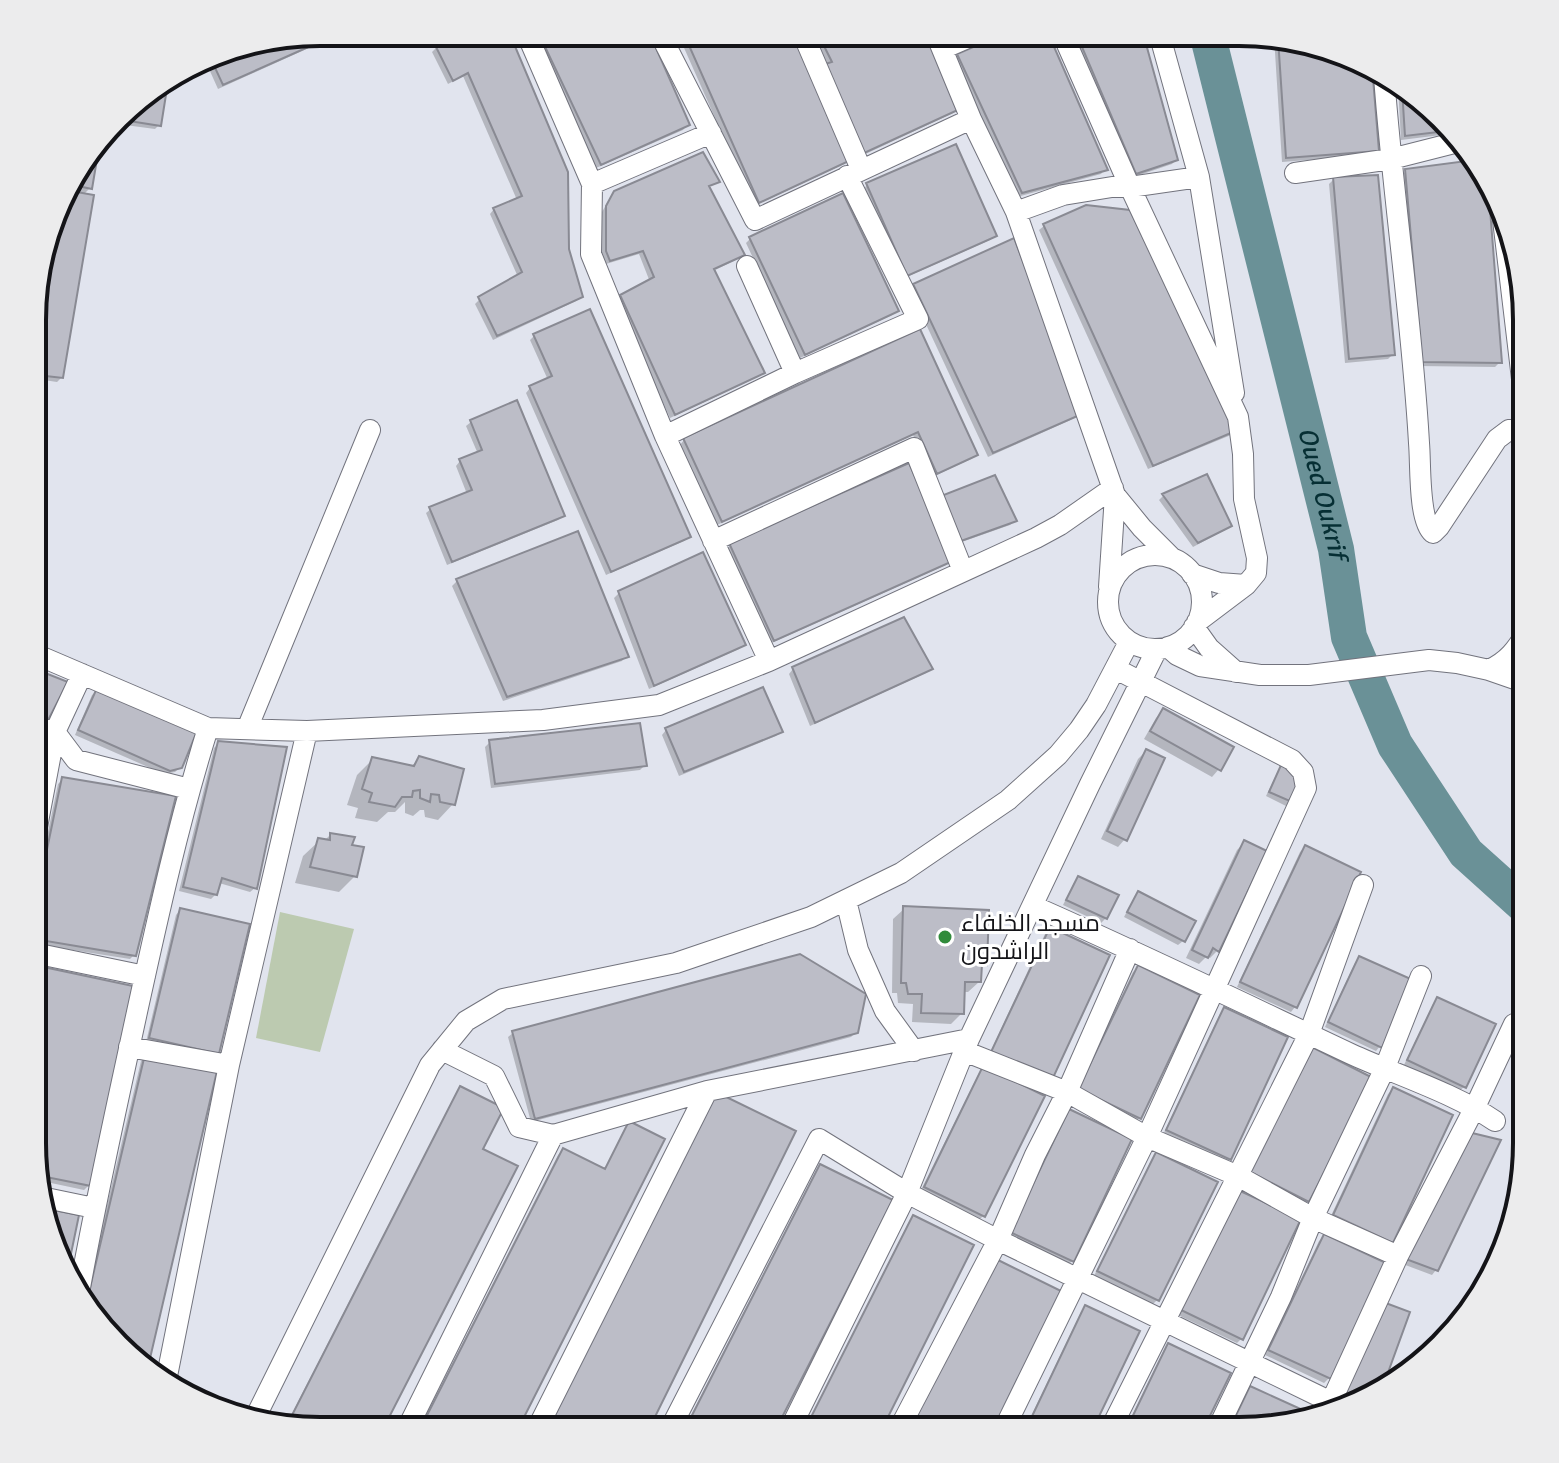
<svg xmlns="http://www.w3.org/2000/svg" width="1559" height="1463" font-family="Signika,Cairo,sans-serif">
<rect width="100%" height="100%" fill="#e1e4ee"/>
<path fill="#bccab0" d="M280,912L354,929L320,1052L256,1038Z"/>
<path fill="#0003" d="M320,32H344L218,89L205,60L227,47Z
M440,32H506L581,296L576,301L493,340L475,304L480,299L518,277L490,214L494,209L517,200L463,76L448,84L432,52L444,40Z
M532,32H647L687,125L683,130L596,168Z
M677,32H792L849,159L844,164L754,206Z
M811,32H923L958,109L953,113L857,158Z
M1013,32L1046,33L1105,169L1101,174L1017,197L954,60L958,55Z
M1070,33H1141L1176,160L1172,164L1131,178Z
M1274,37L1367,62L1377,150L1372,155L1282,162Z
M166,83L159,125L155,129L125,125L128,106L131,103Z
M1398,86L1456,131L1457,133L1401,140Z
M97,144L90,188L83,195L62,377L57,382L37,379V264L70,177Z
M1475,162L1486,179L1500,362L1495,367L1418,366L1401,176L1406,171Z
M1334,179L1393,354L1388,359L1345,363L1329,184Z
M717,181L708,188L743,255L738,259L713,271L763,373L758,377L670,418L616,301L621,296L650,282L639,254L606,264L602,256V212L610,198L615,192Z
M867,185L995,236L990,240L902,279L863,190Z
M1086,207L1231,435L1148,469L1039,230L1044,226Z
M750,239L896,310L892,315L800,358L746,243Z
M914,285L1079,414L1075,418L988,457L910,290Z
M919,332L976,455L971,459L932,477L913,435L717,525L680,445L684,440Z
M535,335L688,537L684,541L606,575L526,393L530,388L548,380L530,340Z
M471,422L563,516L558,520L447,565L426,513L431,509L467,494L456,466L460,461L478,454L466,426Z
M1164,495L1230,525L1225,530L1193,547L1159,500Z
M942,498L1015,520L1010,525L956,544Z
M731,545L950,560L946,565L769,644L726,549Z
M457,581L626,656L622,661L503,701L452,586Z
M619,593L744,644L739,649L649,689L614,598Z
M793,669H930L926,673L810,726L789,674Z
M97,691L180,767L175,772L164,774L75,735L92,695Z
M1164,710L1219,769L1212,777L1144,739L1156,718Z
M666,730L781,732L776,736L679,776L662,735Z
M490,742L645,765L640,770L491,788L485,747Z
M219,743L255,888L250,892L219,883L216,894L211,899L179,891L214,748Z
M1146,751L1125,839L1118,847L1101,839L1138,759Z
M419,758L453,804L438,820L425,817L424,810H420L413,816L405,813V802L395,812H388L377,822L355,818L358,808L347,805L357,775L373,759L411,767Z
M1282,768L1290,801L1286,806L1266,796L1277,773Z
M63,779L134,955L130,959L34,944V899L58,784Z
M330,835L350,847L355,876L339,892L295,883L303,856L319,841H324Z
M1245,842L1265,852L1217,951L1210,958L1207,956L1199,964L1186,958L1237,850Z
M1305,847L1295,1007L1291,1012L1237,987L1300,852Z
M1078,878L1106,918L1101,923L1063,905L1074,883Z
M1138,893L1183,941L1178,945L1124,917L1134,898Z
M904,909L985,964L979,970V982L968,992H963L962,1013L951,1024L912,1022L913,1004L898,1003L897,993H892L893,919Z
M180,910L217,1053L146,1042L176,915Z
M1050,930L1108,956L988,1057L1045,934Z
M1360,958L1380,1046L1376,1051L1325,1027L1355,963Z
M34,968L89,1185L84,1190L37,1180L33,1161Z
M1138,968L1139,1118L1134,1122L1075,1094L1133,972Z
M1437,999L1464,1087L1459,1091L1404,1065L1433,1004Z
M1224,1010L1229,1159L1224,1163L1163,1135L1220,1014Z
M856,1032L851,1037L531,1122L508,1037L513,1033Z
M1306,1053L1308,1201L1303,1206L1243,1175Z
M146,1057V1365L103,1332L84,1302L141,1061Z
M984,1069L983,1216L979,1220L920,1192L979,1073Z
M1393,1089L1392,1242L1329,1220L1388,1094Z
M456,1093L480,1150L380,1431H320L287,1423Z
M1065,1116L1072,1261L1068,1265L1007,1237Z
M630,1124L515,1431H418L558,1155L563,1150L604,1171L625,1128Z
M1468,1134L1436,1270L1432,1275L1400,1263Z
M1157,1154V1300L1152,1305L1094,1276L1152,1159Z
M821,1166L773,1431H683L816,1171Z
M1234,1197L1242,1338L1237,1343L1178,1315Z
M913,1217L879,1431H804L909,1222Z
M1324,1236L1383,1264L1329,1378L1324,1383L1265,1355L1319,1241Z
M1086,1307L1090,1431H1024L1081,1312Z
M1379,1309V1390L1355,1406L1339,1396Z
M1168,1346L1228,1374L1201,1430H1125L1164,1350Z
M1250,1389L1314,1417L1257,1430H1228L1245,1393Z"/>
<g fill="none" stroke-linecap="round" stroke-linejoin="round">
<path stroke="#6a9197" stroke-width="36" id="s1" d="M1207,33L1336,549L1349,637L1395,745L1466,853L1527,908"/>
</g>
<path fill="#bcbdc7" stroke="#898a93" stroke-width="2" d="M320,32H342L223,85L210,57L227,47Z
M447,32H509L568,172L569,249L583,297L497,336L478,297L522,272L493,208L522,196L468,73L453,81L435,45L448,35Z
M538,32H649L690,125L601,165Z
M683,32H794L851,160L759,203Z
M817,32H925L960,109L862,154L822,65L832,62Z
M1008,32L1048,33L1108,170L1022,193L957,54Z
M1076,33H1143L1178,160L1136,174Z
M1278,38L1367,62L1372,66L1379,151L1286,158Z
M168,82L161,126L129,121L131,103Z
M1402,89L1455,130L1405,136Z
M100,141L92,189L68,184L70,177Z
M956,144L997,236L907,276L866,183Z
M703,152L720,182L709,186L745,255L714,269L765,373L675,415L620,295L654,277L643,251L610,261L606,251V206L614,191Z
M1474,160L1488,183L1502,363L1422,362L1405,169Z
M1378,175L1395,355L1349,359L1333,177Z
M65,190L94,195L63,378L37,375V264Z
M843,193L899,311L805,355L749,237Z
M1086,205L1130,210L1238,430L1153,466L1043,224Z
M1014,238L1082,414L993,453L913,284Z
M590,309L691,537L611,572L529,386L552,376L533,334Z
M920,329L978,455L937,474L918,432L722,522L683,438Z
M517,400L565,516L452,562L429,507L472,490L459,459L482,450L470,420Z
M909,463L953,561L774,641L729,543Z
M1207,474L1232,526L1198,543L1162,494Z
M995,475L1017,521L961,541L941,496Z
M578,531L629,657L507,697L456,579Z
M703,552L746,645L654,686L618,591Z
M904,617L933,669L815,723L792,667Z
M35,669L68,682L46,724L35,719Z
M763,687L783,732L684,772L665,728Z
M97,688L198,729L182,768L170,771L78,730Z
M1163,708L1234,747L1221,771L1150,731Z
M640,723L647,766L495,784L489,740Z
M218,741L287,747L257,889L222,878L217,895L183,887Z
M1146,749L1165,758L1127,841L1107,831Z
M419,756L464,769L455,805L440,802L439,795L431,794L430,802L420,798V790L413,791L412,797H402L395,807L369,802L372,793L362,789L372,757L414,766Z
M1281,765L1305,776L1292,802L1269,792Z
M62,777L176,796L136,956L34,939V912Z
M330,833L355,837L352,845L364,847L357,877L310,867L318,838L330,840Z
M1244,840L1267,851L1219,952L1213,948L1208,958L1192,950Z
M1305,845L1361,872L1297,1008L1240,982Z
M1078,876L1119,895L1107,919L1066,900Z
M1138,891L1196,921L1185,942L1127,912Z
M903,906L989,910L987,965L982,964L981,982H965L964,1014L921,1013L922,994H908L906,983H901Z
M180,908L250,924L219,1054L149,1038Z
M1050,927L1110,955L1052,1080L991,1052Z
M800,954L866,994L858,1033L535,1119L512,1031Z
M1359,956L1413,980L1382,1048L1328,1022Z
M34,965L133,986L91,1186L36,1175L33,1161Z
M1138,965L1200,995L1141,1119L1078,1089Z
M1437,997L1496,1024L1466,1088L1407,1060Z
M1224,1007L1288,1037L1231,1160L1166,1130Z
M1310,1046L1373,1078L1309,1202L1246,1170Z
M145,1054L217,1071L148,1367L103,1332L86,1305Z
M983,1066L1045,1096L985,1217L924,1187Z
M460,1086L504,1108L483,1149L518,1166L382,1431H320L288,1423Z
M1393,1087L1453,1115L1393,1243L1333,1215Z
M714,1091L796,1131L648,1431H547Z
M1069,1109L1132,1139L1074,1262L1010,1232Z
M629,1121L665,1139L517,1431H419L563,1148L605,1169Z
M1468,1132L1501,1140L1438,1271L1403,1258Z
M1156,1152L1218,1182L1159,1301L1097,1271Z
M820,1164L893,1200L775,1431H684Z
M1238,1190L1301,1219L1243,1340L1181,1310Z
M43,1208L79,1215L67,1273L54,1253Z
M913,1215L974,1245L881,1431H804Z
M1324,1234L1386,1263L1331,1379L1268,1350Z
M996,1259L1063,1292L993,1431H909Z
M1383,1302L1410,1312L1382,1389L1358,1404L1359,1401L1343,1391Z
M1085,1305L1140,1331L1092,1431H1025Z
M1168,1343L1231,1373L1203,1430H1126Z
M1250,1386L1316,1416L1257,1430H1229Z"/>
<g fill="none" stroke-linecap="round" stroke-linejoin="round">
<defs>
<path id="minor" d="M526,32L592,184L591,254L665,436L769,661
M659,32L755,220L971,119
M802,32L861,169
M935,32L971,119L1016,212L1115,495L1142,528L1172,558
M1062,33L1130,187L1238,417L1243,454L1244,499L1257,558L1256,573L1246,585L1197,622
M1159,33L1199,177L1234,393
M942,49L981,32
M1384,76C1393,198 1412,320 1419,443C1421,464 1418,520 1433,533L1439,527L1497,439L1509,430L1525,428
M1295,173L1391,159L1462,141
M592,184L711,133
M1501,203L1522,379L1526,451
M1016,212L1063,195L1112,187H1130L1199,177
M747,266L795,373
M665,436L795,373L918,319L847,176
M713,541L914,448L963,571
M1108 602a47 47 0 1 1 94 0a47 47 0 1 1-94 0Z
M1192,574L1219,583L1246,585
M1109,587L1115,495
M1194,627L1209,648L1236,672
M1168,647L1177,655L1200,666L1260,675H1309L1429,660L1457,663L1489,670L1515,679L1527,685
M35,654L208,728L307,731L543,720L659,705L769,661L1036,538L1060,525L1113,488
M1489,670C1508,661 1516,650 1527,632
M35,727L55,732L76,760L189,789
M247,729L370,430
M34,843L55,732L82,674
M846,900L858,950L885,1011L914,1051
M1033,906C1140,953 1245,1004 1351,1054C1397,1075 1454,1093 1495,1121
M34,953L145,976
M129,1047L229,1065
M442,1050L494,1076L519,1127L553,1135L707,1091L969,1039
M964,1051L1067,1092L1147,1137L1238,1176L1313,1218L1398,1256
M41,1197L94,1208
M79,1293C96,1198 117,1105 137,1012C158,916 179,821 208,728
M166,1381L229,1065L307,731
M1326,1413L1398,1256L1475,1107L1514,1024
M256,1416L430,1065L466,1021L503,999L676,963L811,917L901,873L1008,800L1058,755L1079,730L1096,705L1129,642
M1110,1430L1309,1034L1363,885
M1217,1430L1281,1297L1313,1218L1384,1070L1421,976
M406,1431L553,1135
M536,1431L707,1091
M669,1431L819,1139L907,1193L998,1240L1331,1402
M789,1431L907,1193L969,1039L1090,784L1157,649
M898,1431L998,1240L1035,1155L1067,1092L1130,949
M1003,1431L1147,1137L1306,788L1303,772L1292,760L1116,669"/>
</defs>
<use href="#minor" stroke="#72737d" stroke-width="22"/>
<use href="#minor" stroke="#fff" stroke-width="20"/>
</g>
<circle fill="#318b3b" stroke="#fff" stroke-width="3" cx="945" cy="937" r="8"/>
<g text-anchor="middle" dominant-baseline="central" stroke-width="6" stroke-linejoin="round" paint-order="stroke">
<g font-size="24" fill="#141418" stroke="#fff" text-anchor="start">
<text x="961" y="923">مسجد الخلفاء<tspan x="961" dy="28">الراشدون</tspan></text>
</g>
<g font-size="26" font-style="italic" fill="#062f34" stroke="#fff">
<text stroke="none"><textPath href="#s1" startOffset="474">Oued Oukrif</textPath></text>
</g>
</g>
<path d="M0 0H1559V1463H0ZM320 46H1239A274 274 0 0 1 1513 320V1143A274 274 0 0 1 1239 1417H320A274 274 0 0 1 46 1143V320A274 274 0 0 1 320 46Z" fill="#ececed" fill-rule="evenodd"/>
<path fill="none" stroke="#141418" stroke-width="4" d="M320 46H1239A274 274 0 0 1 1513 320V1143A274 274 0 0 1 1239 1417H320A274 274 0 0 1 46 1143V320A274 274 0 0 1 320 46Z"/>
</svg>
